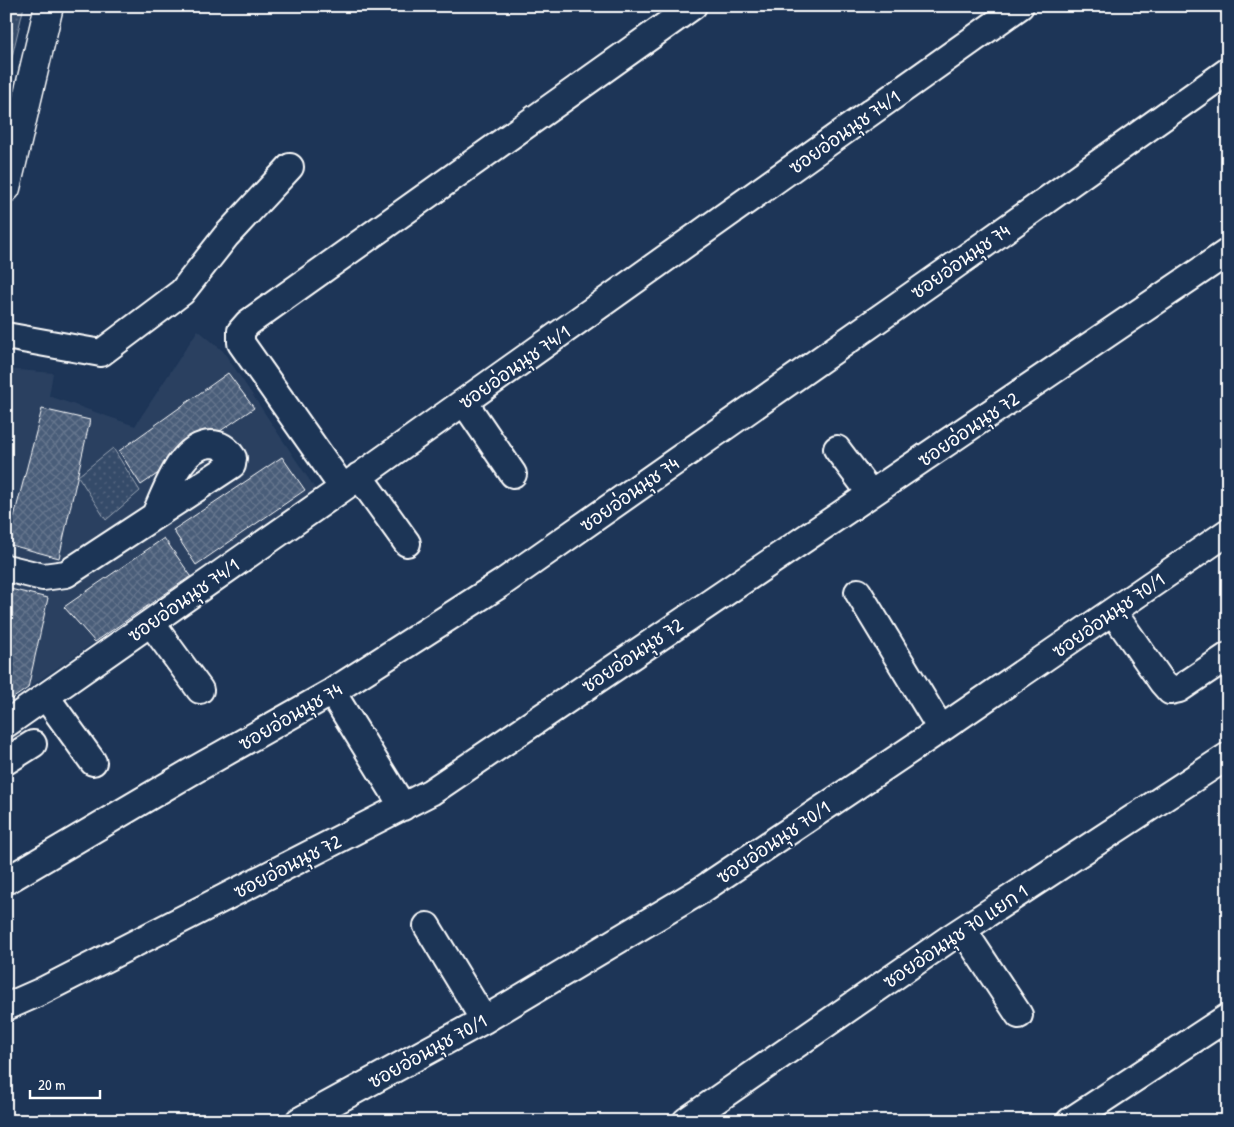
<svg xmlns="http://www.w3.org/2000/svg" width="1234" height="1127" font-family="'Patrick Hand','Playpen Sans Thai',sans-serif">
<defs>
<pattern id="green-dots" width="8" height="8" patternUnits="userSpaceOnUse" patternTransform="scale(1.25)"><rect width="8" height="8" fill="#364b69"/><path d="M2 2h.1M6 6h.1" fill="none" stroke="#546680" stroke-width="1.8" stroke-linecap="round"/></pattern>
<pattern id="building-cross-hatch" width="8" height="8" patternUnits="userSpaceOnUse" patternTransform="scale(1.25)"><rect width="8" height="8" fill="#4a5d79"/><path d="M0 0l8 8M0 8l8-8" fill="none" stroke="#65758d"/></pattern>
</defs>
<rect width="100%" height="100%" fill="#1d3557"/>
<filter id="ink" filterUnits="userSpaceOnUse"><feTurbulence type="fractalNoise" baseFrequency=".02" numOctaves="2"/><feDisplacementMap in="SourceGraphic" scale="10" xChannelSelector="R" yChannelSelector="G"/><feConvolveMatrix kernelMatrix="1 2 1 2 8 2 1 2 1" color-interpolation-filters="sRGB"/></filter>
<g filter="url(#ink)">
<path fill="#2a4161" d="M198,330L223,351L316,490L6,703V369L53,373L49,396L135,426Z"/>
<path fill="url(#green-dots)" stroke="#9aa5b4" d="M11,6H24L6,82V24Z
M113,448L140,491L106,520L78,476Z"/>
<path fill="url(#building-cross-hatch)" stroke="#fff" d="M228,373L254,408L141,485L119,451Z
M42,409L90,420L59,558L7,544Z
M282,457L305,490L196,565L173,530Z
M164,538L191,576L95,642L64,607Z
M6,588L48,598L28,688L6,703Z"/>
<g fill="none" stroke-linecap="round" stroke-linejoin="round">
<defs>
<path id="minor" d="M6,336L101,353L182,292L226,236L290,167
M464,402L513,474
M837,449L871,494
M359,476L407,543
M343,488L241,343V331L248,323L693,6
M6,568L43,577L66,574L232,465L233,458C228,450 221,444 211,444C180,445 166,492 155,515
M858,592L941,729
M1113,612L1162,682L1170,691L1179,689L1228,656
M151,623L200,690
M332,692L403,807
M46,697L93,762
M6,724L343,488L1020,6
M6,761L33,744
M6,881L189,773L332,692L502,583L954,266L1228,71
M427,926L484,1020
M963,930L1019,1015
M6,1007L40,992L431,792L1228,252
M299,1121L484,1020L700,891L941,729L1228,532
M686,1121L950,938L1228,756
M1070,1121L1228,1017"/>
<path id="major" d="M6,188L49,6"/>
</defs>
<use href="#minor" stroke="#fff" stroke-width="30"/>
<use href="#major" stroke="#fff" stroke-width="31"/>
<use href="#minor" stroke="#1d3557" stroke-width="26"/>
<use href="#major" stroke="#1d3557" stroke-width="28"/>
</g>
</g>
<g text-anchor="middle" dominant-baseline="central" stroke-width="4" stroke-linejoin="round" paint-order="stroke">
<g font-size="19" fill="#fff" stroke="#1d3557">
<text transform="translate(844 132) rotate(-35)">ซอยอ่อนนุช 74/1</text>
<text transform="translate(960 261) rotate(-35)">ซอยอ่อนนุช 74</text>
<text transform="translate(514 367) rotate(-35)">ซอยอ่อนนุช 74/1</text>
<text transform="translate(968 429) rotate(-34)">ซอยอ่อนนุช 72</text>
<text transform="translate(629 494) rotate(-35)">ซอยอ่อนนุช 74</text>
<text transform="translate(183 600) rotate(-35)">ซอยอ่อนนุช 74/1</text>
<text transform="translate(1108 615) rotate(-35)">ซอยอ่อนนุช 70/1</text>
<text transform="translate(632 655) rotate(-34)">ซอยอ่อนนุช 72</text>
<text transform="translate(290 716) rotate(-30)">ซอยอ่อนนุช 74</text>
<text transform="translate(773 842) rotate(-34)">ซอยอ่อนนุช 70/1</text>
<text transform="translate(287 866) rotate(-27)">ซอยอ่อนนุช 72</text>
<text transform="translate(955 936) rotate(-34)">ซอยอ่อนนุช 70 แยก 1</text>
<text transform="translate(427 1051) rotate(-29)">ซอยอ่อนนุช 70/1</text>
</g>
</g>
<rect width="1234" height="1127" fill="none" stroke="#1d3557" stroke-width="25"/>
<rect x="12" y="12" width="1209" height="1102" fill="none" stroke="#fff" stroke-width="2" filter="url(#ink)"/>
<path d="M30 1090v8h70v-8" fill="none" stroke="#ffffff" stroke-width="2.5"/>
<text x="38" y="1090" font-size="15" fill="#ffffff" stroke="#1d3557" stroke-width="4" paint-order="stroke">20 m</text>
</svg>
